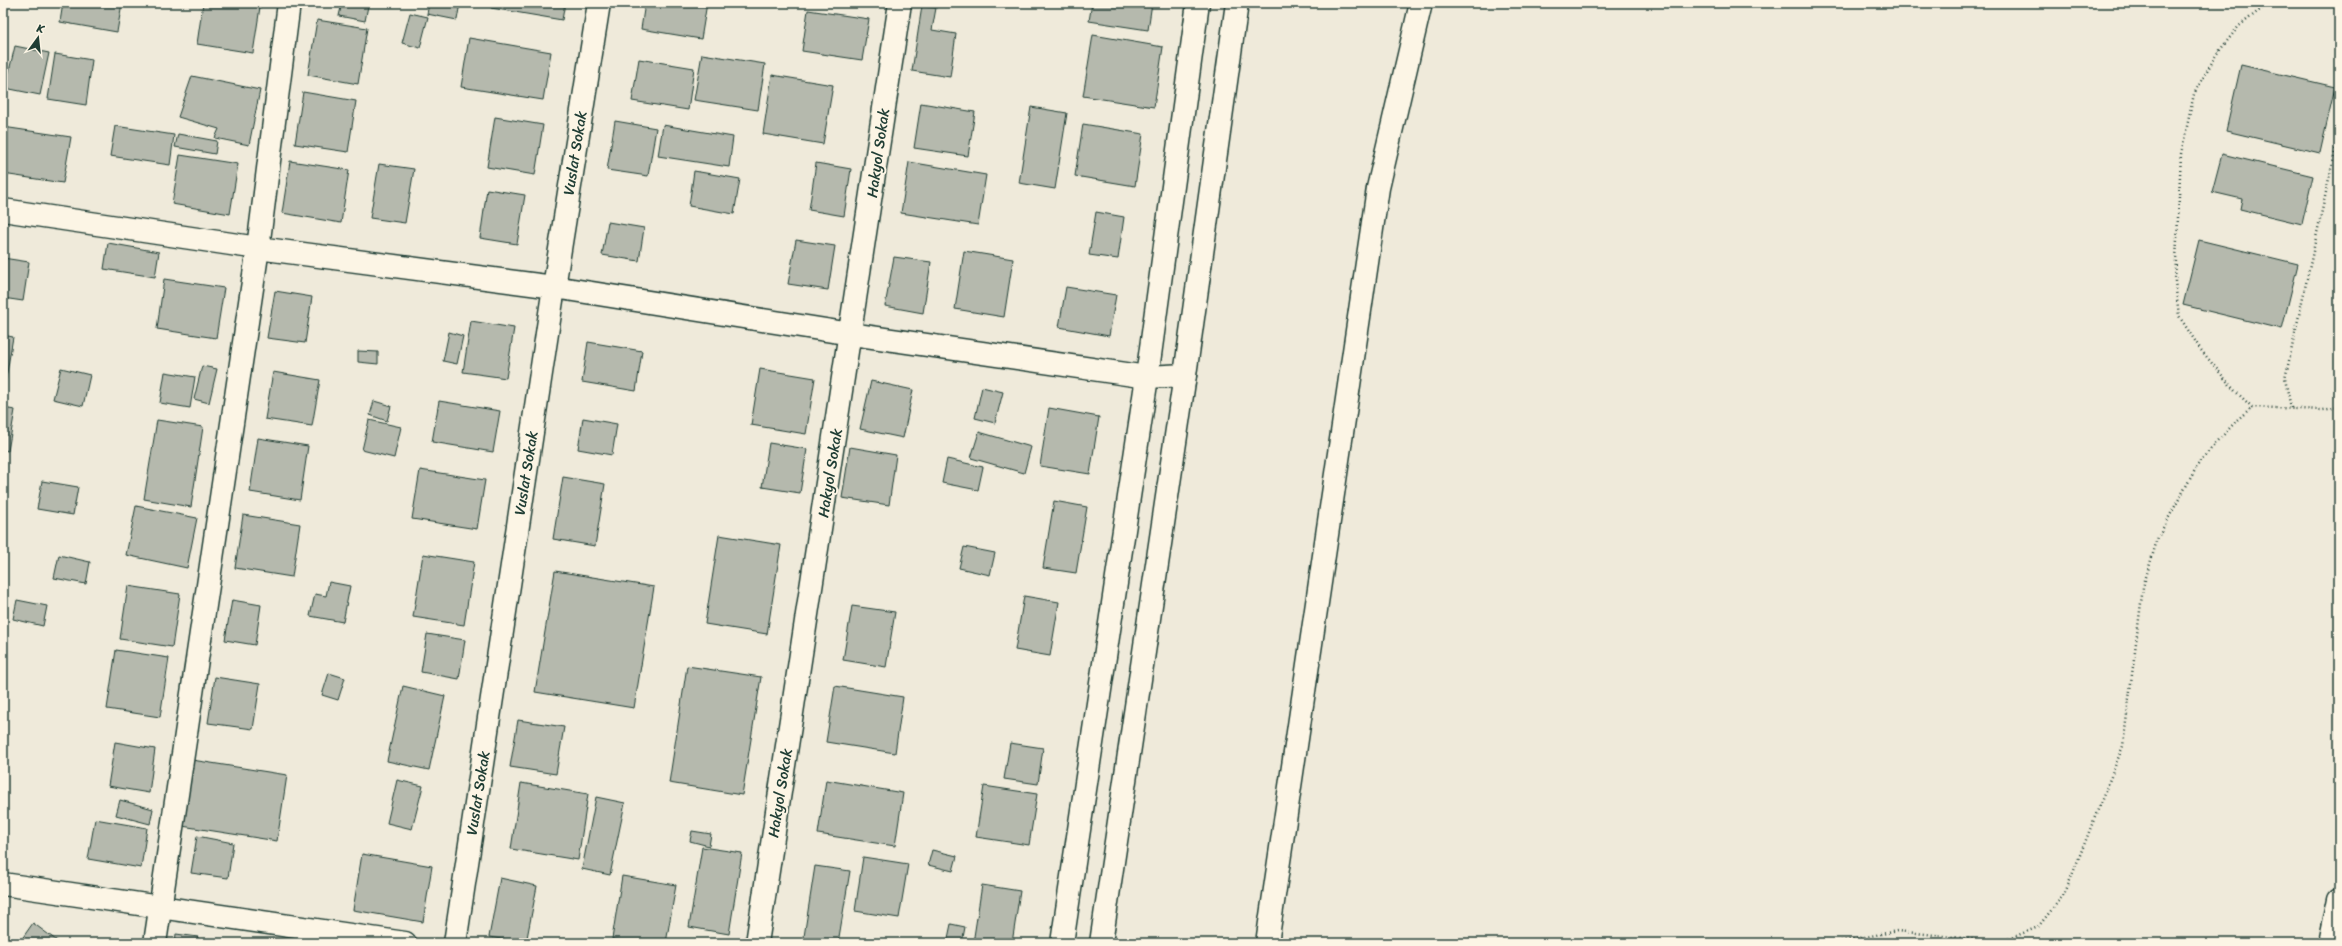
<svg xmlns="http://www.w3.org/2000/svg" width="2342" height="946" font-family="Sriracha,sans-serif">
<rect width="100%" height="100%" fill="#efeada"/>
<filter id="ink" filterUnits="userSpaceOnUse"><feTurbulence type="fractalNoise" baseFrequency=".025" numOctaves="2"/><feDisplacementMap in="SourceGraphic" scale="8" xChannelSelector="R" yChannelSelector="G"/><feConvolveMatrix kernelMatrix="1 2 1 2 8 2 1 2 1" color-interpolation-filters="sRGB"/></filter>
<g filter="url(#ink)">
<path fill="#b5b9ad" stroke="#1f3d34" d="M63,3H122L117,32L60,22Z
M203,3H235L260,7L253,53L197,44Z
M342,3L368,6L365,21L339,16Z
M429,3H460L457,20L427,14Z
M491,3H565L562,20L491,8Z
M645,3H707L701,39L641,29Z
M1092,3H1152L1148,30L1089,21Z
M922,6L936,8L932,30L956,34L950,77L912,71Z
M808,10L869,19L862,60L802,51Z
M410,13L428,17L420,48L402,43Z
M317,20L367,28L358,84L308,75Z
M1093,35L1163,47L1154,107L1083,96Z
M469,38L551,52L543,100L461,87Z
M15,46L49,53L40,95L5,88Z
M55,54L92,60L86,105L48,99Z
M702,54L765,64L758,110L694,100Z
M639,59L694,68L688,110L632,101Z
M2241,65L2335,87L2320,153L2226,131Z
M772,75L833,85L823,144L763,134Z
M192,76L260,90L249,145L215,138L219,129L178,117Z
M303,92L356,101L348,152L295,144Z
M921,103L975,112L968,156L914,148Z
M1031,107L1067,113L1055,189L1019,183Z
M495,117L543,125L535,175L487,167Z
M615,121L656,128L648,176L607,170Z
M1083,124L1143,134L1135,186L1075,176Z
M663,125L733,137L729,167L658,156Z
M115,126L174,135L170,165L110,156Z
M3,127L71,137L63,183L3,174Z
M178,134L217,141L215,154L175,147Z
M2222,154L2313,176L2302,224L2240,209L2242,199L2212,192Z
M180,155L238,164L230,214L172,204Z
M290,161L349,170L341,223L282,213Z
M909,162L986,175L978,225L901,213Z
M816,163L851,169L844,216L809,210Z
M379,164L414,169L405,223L370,218Z
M694,171L740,179L734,214L689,206Z
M487,189L525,195L517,244L480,238Z
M1096,212L1124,217L1118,259L1089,255Z
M608,222L644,228L639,261L602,255Z
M796,240L835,246L828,290L788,284Z
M2199,240L2298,264L2282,329L2183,305Z
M108,243L159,252L155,277L104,269Z
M964,251L1013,259L1004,317L955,309Z
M894,257L931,262L923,313L885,306Z
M3,258L29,262L23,301L3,298Z
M164,279L224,288L216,338L157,329Z
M1066,287L1116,295L1109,336L1059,327Z
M275,291L312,297L305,343L267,338Z
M471,321L514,328L506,378L463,372Z
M449,332L463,336L457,364L443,361Z
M3,335L13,337L5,384H3Z
M588,342L642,351L636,391L582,382Z
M358,351L378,352V364L358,362Z
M202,366L217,369L209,403L194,399Z
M61,368L90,375L83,406L53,399Z
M760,369L815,378L806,434L751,425Z
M165,372L195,377L190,408L160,403Z
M273,372L320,380L312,426L265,419Z
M871,381L913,390L903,438L860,429Z
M982,387L1003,392L995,423L975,418Z
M374,401L391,406L387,421L370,415Z
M439,401L500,411L493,452L432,442Z
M3,408L15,410L8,451L3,450Z
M1049,408L1099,417L1090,474L1040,466Z
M583,418L617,424L612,455L578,449Z
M157,420L203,427L191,507L144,499Z
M369,420L401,427L394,458L362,450Z
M979,432L1031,447L1024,473L971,458Z
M258,438L308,446L300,500L250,492Z
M769,443L807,449L800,493L762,487Z
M850,447L896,455L889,505L842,498Z
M947,459L983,467L978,490L942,483Z
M420,470L485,480L477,529L412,519Z
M563,477L605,484L595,546L553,539Z
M42,481L78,487L73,515L37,509Z
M1054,501L1087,507L1076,573L1043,568Z
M136,506L197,518L187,568L126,555Z
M243,515L300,524L292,577L235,568Z
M719,535L781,545L767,634L705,624Z
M964,547L995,553L990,575L959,568Z
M423,554L474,562L464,625L413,617Z
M59,555L90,562L86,584L54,578Z
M555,571L654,587L634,708L535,692Z
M329,582L350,586L343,622L310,616L315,594L326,596Z
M128,586L180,594L172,647L120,639Z
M1024,596L1059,602L1050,656L1015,650Z
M17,600L47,606L43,626L13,619Z
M232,600L261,605L255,645L225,640Z
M852,606L895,612L886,667L843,660Z
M427,634L465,640L459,679L421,672Z
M116,650L169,658L160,717L107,709Z
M687,666L761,677L742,795L669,783Z
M329,673L345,678L338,700L322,695Z
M215,677L260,684L253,729L208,723Z
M403,686L445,696L429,770L387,761Z
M835,686L903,697L895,753L826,742Z
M518,720L564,727L556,774L510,767Z
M115,742L155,749L149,793L108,786Z
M1010,743L1043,748L1038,784L1004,779Z
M192,760L287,775L277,841L182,826Z
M397,780L423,786L412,829L387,823Z
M826,780L903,793L895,846L818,834Z
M521,783L588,794L578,860L511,849Z
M984,786L1037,794L1029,845L976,837Z
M596,797L625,803L610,875L582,869Z
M120,800L153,809L150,824L116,815Z
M95,819L147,828L141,868L88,859Z
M692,831L711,834L709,846L690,841Z
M197,836L233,843L228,878L191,873Z
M702,847L742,853L729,934L689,927Z
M932,850L957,856L953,871L928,865Z
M362,854L432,866L423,922L353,910Z
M863,857L908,864L899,918L855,911Z
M815,866L850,871L838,943H803Z
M622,876L676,885L666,943H635L612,939Z
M500,878L537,886L526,943L489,937Z
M982,885L1020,891L1012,943H973Z
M33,923L60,943H19Z
M951,924L965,927L962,943H947Z
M176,934L198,937L197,943H175Z"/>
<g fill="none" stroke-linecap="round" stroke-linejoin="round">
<defs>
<path id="minor" d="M3,210L258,248L554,287L851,334L1147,377L1185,375
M3,884L405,943
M155,943L258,248L289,3
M455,943L554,287L599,3
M757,943L900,3
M1267,943L1378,188L1421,3
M2330,943L2339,899"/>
<path id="secondary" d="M1062,943L1147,377L1198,3
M1101,943L1185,375L1237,3"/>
</defs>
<use href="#minor" stroke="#1f3d34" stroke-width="25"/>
<use href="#secondary" stroke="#1f3d34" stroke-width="25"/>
<path stroke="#1f3d34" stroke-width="2.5" stroke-dasharray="1 3" stroke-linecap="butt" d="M2269,3L2239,26L2216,55L2194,94L2181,154L2175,281L2179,316L2201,350L2235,391L2252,407L2323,410L2339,407
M2291,408L2285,379L2339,133
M2001,942L2038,927L2065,893L2123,746L2143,587L2158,537L2200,461L2237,420L2252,407
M1833,943L1897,931L2010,943"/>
<use href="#minor" stroke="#fcf5e5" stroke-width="22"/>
<use href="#secondary" stroke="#fcf5e5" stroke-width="22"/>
</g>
</g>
<g text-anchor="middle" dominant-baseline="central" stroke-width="4" stroke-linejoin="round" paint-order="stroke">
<g font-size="15" fill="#1f3d34" stroke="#fcf5e5">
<text transform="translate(575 153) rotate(-81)">Vuslat Sokak</text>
<text transform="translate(878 153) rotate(-82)">Hakyol Sokak</text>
<text transform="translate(526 473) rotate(-81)">Vuslat Sokak</text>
<text transform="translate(830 473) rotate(-81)">Hakyol Sokak</text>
<text transform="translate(478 793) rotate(-81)">Vuslat Sokak</text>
<text transform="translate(780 793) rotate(-81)">Hakyol Sokak</text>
</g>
</g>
<rect width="2342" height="946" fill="none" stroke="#fcf5e5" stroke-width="16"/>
<rect x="8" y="8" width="2326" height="930" fill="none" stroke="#1f3d34" stroke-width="1.5" filter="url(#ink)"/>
<g transform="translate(38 38) rotate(15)" stroke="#fcf5e5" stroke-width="3" paint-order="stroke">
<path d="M0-3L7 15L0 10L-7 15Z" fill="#1f3d34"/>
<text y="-6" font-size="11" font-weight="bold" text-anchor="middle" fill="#1f3d34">K</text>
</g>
</svg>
